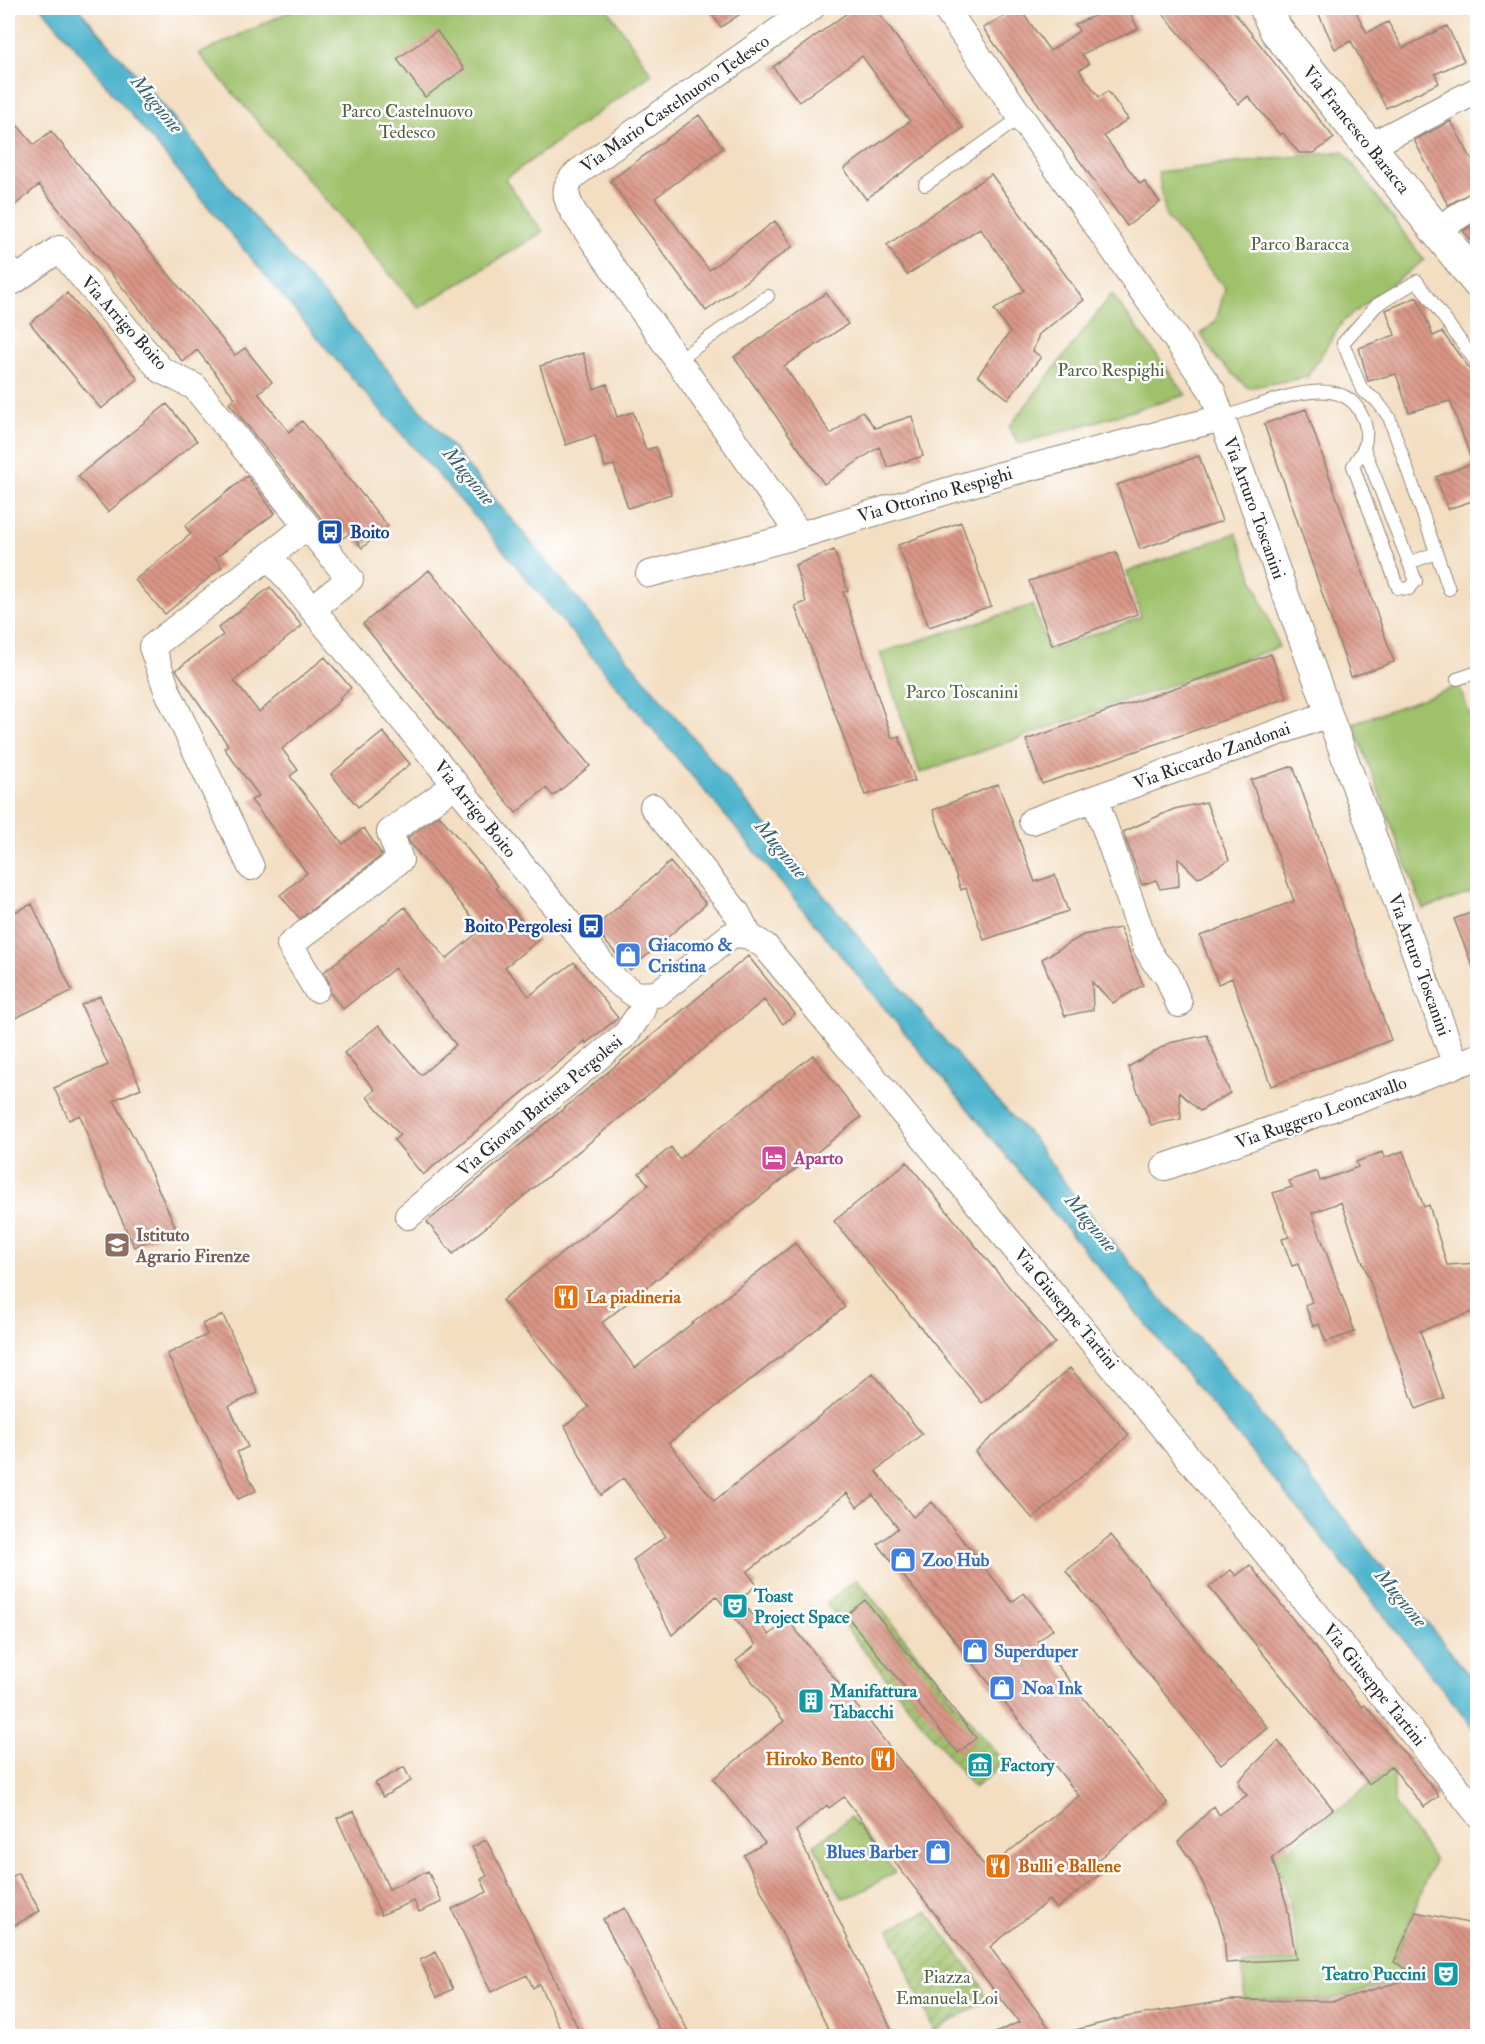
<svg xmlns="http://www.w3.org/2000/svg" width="1485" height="2044" font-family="'IM FELL Double Pica',serif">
<defs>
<pattern id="garden-furrows" width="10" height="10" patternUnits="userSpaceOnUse" patternTransform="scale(1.5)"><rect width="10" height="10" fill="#9fc16b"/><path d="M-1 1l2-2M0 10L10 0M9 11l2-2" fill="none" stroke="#829d58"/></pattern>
<pattern id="building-back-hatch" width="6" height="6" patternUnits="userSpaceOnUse" patternTransform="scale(1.5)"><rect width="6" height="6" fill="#da9686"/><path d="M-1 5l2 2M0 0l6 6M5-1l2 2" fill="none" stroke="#b17b6e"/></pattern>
</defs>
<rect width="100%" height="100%" fill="#fff"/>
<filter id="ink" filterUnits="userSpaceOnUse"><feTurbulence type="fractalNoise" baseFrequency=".0167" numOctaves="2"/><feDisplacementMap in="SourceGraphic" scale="12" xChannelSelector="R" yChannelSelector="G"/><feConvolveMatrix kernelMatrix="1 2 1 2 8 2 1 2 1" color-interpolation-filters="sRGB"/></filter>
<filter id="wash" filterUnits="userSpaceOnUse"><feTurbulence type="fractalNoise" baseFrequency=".008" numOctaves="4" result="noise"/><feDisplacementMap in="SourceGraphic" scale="24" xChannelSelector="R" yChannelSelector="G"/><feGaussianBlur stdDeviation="1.35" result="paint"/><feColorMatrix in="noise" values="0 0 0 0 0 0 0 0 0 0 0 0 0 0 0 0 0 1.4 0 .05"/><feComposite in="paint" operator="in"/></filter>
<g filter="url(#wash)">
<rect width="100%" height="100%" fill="#f3dec2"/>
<path fill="#9fc16b" stroke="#65764b" stroke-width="1.5" d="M297,8H607L652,74L505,179L543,232L419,308L199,54Z
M1343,151L1424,260L1343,321L1307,377L1248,388L1217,359L1201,334L1216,321L1225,288L1166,217L1158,172Z
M1112,294L1186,395L1019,444L1009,427Z
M1236,533L1279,647L920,773L880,653L1032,605L1049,650L1141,617L1127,572Z
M1459,686L1471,718L1477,717V891L1423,909L1353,723Z
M1406,1756L1409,1759L1394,1772V1803L1434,1860L1394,1962L1436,1986L1425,2036L1407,1978L1329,2000L1244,1999L1243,1964L1299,1960L1290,1904L1278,1866L1255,1810L1288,1849Z
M850,1817L895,1872L857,1894L842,1898L814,1845Z"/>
<path fill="url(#garden-furrows)" stroke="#65764b" stroke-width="1.5" d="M857,1579L1004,1763L974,1788L826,1603Z
M927,1911L982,1986L986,2001L934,2031L889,1929Z"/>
<path fill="#4fb5cd" stroke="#3d707c" stroke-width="1.5" d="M42,8H78L166,109L241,202L355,331L979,1082L1032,1137L1070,1190L1149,1286L1210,1351L1477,1685V1732L1319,1534L734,826L475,517L337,361Z"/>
<g id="blocks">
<path fill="url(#building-back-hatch)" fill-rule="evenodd" d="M707,8H749L721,27Z
M854,8H875L963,128L866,199L844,169L910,121L862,56L799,102L773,67Z
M1019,8L1050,51L1079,31L1075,24L1113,8H1128L1138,29L1082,54L1089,64L1079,70L1099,97L1108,91L1128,119L1104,136L1140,184L1144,181L1160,202L1127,226L983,28Z
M1158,8H1231L1334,138L1314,153H1299L1283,133L1280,135L1248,96L1239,104Z
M1316,8H1354L1367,33L1388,22L1403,48L1447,26L1464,61L1435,74L1439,83L1386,108L1351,41L1335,49Z
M437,31L464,69L425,97L397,59Z
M8,114L34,145L51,131L235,355L245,348L272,382L258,393L289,432L302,421L388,526L362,548L350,533L339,541L229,403L235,398L197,350L183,362L39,185L8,211Z
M699,115L723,148L655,198L709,270L775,221L793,246L706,311L610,181Z
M1451,121L1478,171V189L1448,205L1414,140Z
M991,174L1084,300L1039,334L1033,351L1041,357L1008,399L978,375L1010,332L994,310L1024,290L980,228L907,275L887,245Z
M1478,222V250L1463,231Z
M67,293L138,379L101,409L30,323Z
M826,293L848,324L784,366L831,434L862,411L875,428L912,416L923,456L888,467L879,447L824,484L734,357Z
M1417,297L1433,336L1442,332L1478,380V499L1448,509L1436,477L1473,463L1450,401L1409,412L1396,374L1368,381L1359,348L1395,335L1386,310Z
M583,353L594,389L607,384L617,417L633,412L646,450L656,447L671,494L628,508L614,465L605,467L595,435L566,445L540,366Z
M167,404L197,441L108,512L78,476Z
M1306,409L1394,662L1351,677L1264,424Z
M1199,456L1222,521L1140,549L1117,485Z
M247,476L275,513L215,558L222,567L165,614L135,580L191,534L185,526Z
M961,522L991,606L929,627L898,545Z
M834,550L848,591L843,592L892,738L899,736L915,781L865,795L795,606L806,602L795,565Z
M1116,552L1137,614L1052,645L1029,581Z
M429,570L590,766L553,796L546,788L516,813L363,624Z
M270,587L302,626L234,681L259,712L325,657L351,688L339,698L341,700L282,749L298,770L290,776L343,844L364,828L382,855L300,919L280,895L307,873L251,800L259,796L224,748L228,745L176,670L223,635L218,628Z
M1271,654L1287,698L1042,784L1026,740Z
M383,732L410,764L358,807L331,774Z
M1293,766L1391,1040L1271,1086L1232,978L1218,984L1200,936L1294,901L1251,780Z
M998,784L1035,882L1055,875L1068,911L984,940L966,888L961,890L933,810Z
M1206,802L1229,860L1198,878L1178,858L1179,886L1160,889L1156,880L1142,885L1123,832L1174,809Z
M439,815L498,886L496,888L538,941L505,967L529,996L574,962L618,1018L586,1043L585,1041L423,1175L394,1140L400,1135L367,1097L375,1090L344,1053L379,1025L421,1075L456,1045L395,968L343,1009L330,993L329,982L324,972L405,907L446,959L482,929L410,843L408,838Z
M670,862L706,904L630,970L594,928Z
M32,904L72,991L13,1019L8,1009V915Z
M1478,910V975H1476L1454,919Z
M1120,928L1143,985L1113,1003L1092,982L1093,1010L1065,1016L1042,959L1083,935Z
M748,956L795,1014L783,1024L764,1000L453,1254L427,1222Z
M100,996L141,1088L114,1100L139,1147L176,1228L134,1247L103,1178L80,1115L69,1120L54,1088L108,1065L81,1005Z
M1207,1035L1230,1093L1200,1111L1179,1092L1181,1119L1151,1125L1128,1067L1169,1043Z
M813,1055L861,1117L602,1323L635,1368L795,1243L845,1307L669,1443L714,1501L873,1373L922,1434L876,1471L913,1517L932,1502L1012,1602L1024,1593L1053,1629L1038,1641L1168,1804L1092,1864L1100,1874L1056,1909L1049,1900L990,1947L1056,2037H987L1019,2022L844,1797L829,1808L827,1805L796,1831L895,2037H832L744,1855L765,1843L713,1779L784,1721L736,1661L756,1645L716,1596L672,1635L633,1560L666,1536L623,1478L601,1495L565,1426L589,1407L502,1300L649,1185L639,1173L671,1147L679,1159ZM847,1493L857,1507L873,1495L898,1528L878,1544L1079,1796L987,1869L788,1620L769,1635L740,1599L757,1585L747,1572Z
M1403,1151L1424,1207L1429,1205L1447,1265L1478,1263V1310L1420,1331L1444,1398L1416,1409L1341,1202L1312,1213L1355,1332L1326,1342L1319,1324L1313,1326L1305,1305L1312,1302L1298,1264L1292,1266L1282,1239L1289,1237L1273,1193L1292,1187L1289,1181L1317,1171L1320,1181L1358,1167L1356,1162L1382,1152L1384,1158Z
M907,1162L1055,1343L982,1403L834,1221Z
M223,1315L258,1393L229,1406L248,1447L237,1452L256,1491L238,1499L167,1354L207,1335L202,1324Z
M1070,1368L1129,1435L1033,1519L975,1452Z
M1111,1535L1268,1728L1221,1764L1066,1571Z
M1250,1565L1362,1707L1365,1705L1439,1796L1424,1807L1391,1766L1369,1784L1209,1587L1231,1570L1236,1576Z
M865,1600L976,1738L958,1753L846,1615Z
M1278,1741L1333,1809L1272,1858L1287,1906L1296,1959L1226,1963L1224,1936L1215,1908L1191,1860L1178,1842L1214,1806L1219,1815L1247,1795L1239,1786V1780Z
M404,1767L411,1781L383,1797L375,1783Z
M354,1811L389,1889L428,1871L442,1902L419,1912L414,1901L381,1915L337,1818Z
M486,1840L500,1866L582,2037H564L539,1984L533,1988L527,1975L491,1992L452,1909L487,1892L481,1879L487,1876L472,1847Z
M18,1873L40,1911L8,1929V1879Z
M625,1908L691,2037H663L603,1919Z
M1416,1912L1478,1925V2031L1450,2037H1072L1071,2031L1126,2017L1230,2000L1334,2001L1419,1976L1394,1962Z
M436,1952L453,1989L437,1997L420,1960Z"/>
</g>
</g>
<g filter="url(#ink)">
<use href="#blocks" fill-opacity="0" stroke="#8f8476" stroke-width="1.5"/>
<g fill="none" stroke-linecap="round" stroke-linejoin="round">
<defs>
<path id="service" d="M925,185L1021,117
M678,360L768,296
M1222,418C1258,407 1337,368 1360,412C1367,425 1368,434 1364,448L1416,581L1409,589L1398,588L1353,466L1364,448
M1409,563L1436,553
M1449,589L1389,417L1376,400L1362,390L1343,343L1377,305L1417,281L1478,365
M1457,679L1478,672"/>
<path id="minor" d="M945,8L1212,391L1456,1065
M1370,146L1478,90
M1436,230L1478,204
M8,269L14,281L59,249L161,370L195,387L350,579L312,609
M307,526L269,556L617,982L636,995L657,994L730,936L736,934L749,936
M800,535L574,213C563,195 563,183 581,170L811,8
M649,574L800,535L1001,475L1222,418
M1095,799L1147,949L1155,962L1167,974L1179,1004
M653,807L737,913L749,936L765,946C1003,1235 1244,1522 1478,1814
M1032,821L1329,714
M251,867L167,690L152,647L269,556
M316,989L290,945L400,860L390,832L455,785
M1165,1167L1478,1057
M408,1216L626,1034L641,1012L646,996"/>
<path id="primary" d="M1266,8L1276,30L1478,282"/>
</defs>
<use href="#service" stroke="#8f8476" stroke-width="14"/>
<use href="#minor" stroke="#8f8476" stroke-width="28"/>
<use href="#primary" stroke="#8f8476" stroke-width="35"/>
<use href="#service" stroke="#fff" stroke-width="12"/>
<use href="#minor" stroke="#fff" stroke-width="26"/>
<use href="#primary" stroke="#fff" stroke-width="33"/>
</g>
</g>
<defs>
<symbol id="bus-square" viewBox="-11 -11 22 22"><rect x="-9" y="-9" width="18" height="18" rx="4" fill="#1a4fb4" stroke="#fff"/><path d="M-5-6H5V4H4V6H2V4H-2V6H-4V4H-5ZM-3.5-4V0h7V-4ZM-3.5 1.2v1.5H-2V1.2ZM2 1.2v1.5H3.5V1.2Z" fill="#fff"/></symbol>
<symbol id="shop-square" viewBox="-11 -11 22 22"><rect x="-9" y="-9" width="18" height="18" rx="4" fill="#3f7fe0" stroke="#fff"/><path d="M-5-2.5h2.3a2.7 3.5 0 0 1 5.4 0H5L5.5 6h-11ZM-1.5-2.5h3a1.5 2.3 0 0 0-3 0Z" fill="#fff"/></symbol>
<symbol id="hotel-square" viewBox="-11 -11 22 22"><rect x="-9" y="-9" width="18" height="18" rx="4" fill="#d1479c" stroke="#fff"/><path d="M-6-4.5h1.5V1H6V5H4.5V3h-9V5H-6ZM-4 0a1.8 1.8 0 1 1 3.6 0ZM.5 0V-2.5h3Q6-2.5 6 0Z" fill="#fff"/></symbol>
<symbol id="school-square" viewBox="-11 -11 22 22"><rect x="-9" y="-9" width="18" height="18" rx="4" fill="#8d6e63" stroke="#fff"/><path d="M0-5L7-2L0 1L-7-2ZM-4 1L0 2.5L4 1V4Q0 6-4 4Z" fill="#fff"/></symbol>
<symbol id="restaurant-square" viewBox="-11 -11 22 22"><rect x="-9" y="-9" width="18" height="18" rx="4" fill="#e8710a" stroke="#fff"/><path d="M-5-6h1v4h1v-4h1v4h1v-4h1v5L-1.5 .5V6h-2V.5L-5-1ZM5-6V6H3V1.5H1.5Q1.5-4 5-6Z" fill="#fff"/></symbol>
<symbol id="theatre-square" viewBox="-11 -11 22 22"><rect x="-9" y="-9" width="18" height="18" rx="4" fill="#0f9aa8" stroke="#fff"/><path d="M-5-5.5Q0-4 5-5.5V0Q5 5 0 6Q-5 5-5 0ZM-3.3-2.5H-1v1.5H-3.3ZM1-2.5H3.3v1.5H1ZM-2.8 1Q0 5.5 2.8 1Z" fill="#fff"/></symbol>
<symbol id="building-square" viewBox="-11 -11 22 22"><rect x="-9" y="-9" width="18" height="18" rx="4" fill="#0f9aa8" stroke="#fff"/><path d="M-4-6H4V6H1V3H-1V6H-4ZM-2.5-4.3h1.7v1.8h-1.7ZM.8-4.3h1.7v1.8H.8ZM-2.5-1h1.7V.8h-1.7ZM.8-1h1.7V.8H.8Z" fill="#fff"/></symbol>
<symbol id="museum-square" viewBox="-11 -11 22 22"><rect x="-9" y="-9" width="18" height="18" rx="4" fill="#0f9aa8" stroke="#fff"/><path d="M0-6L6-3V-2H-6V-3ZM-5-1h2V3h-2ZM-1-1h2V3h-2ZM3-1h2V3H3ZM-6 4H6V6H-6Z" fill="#fff"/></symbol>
</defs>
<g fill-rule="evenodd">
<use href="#bus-square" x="315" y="517" width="30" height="30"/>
<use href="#bus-square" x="576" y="911" width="30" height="30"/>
<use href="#shop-square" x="613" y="940" width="30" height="30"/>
<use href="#hotel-square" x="759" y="1143" width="30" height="30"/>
<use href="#school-square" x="102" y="1230" width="30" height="30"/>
<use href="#restaurant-square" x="551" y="1282" width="30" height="30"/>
<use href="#shop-square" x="888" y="1545" width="30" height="30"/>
<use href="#theatre-square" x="720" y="1591" width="30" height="30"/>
<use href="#shop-square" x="960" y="1636" width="30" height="30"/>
<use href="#shop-square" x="987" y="1673" width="30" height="30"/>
<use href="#building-square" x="796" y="1686" width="30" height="30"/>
<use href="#restaurant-square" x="868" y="1744" width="30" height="30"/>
<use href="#museum-square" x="965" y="1750" width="30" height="30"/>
<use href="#shop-square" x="923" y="1837" width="30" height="30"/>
<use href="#restaurant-square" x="983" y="1851" width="30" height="30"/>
<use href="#theatre-square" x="1431" y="1959" width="30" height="30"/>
</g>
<g text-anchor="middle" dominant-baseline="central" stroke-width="5" stroke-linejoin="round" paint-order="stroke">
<g font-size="18" fill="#2b2b2b" stroke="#fff">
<text transform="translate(675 104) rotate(-35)">Via Mario Castelnuovo Tedesco</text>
<text transform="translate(1356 130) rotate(51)">Via Francesco Baracca</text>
<text transform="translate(124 323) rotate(48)">Via Arrigo Boito</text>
<text transform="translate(935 495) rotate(-16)">Via Ottorino Respighi</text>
<text transform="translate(1254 508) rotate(70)">Via Arturo Toscanini</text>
<text transform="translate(1212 756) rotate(-20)">Via Riccardo Zandonai</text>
<text transform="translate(475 809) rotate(51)">Via Arrigo Boito</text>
<text transform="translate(1419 965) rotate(70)">Via Arturo Toscanini</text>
<text transform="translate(540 1106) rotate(-40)">Via Giovan Battista Pergolesi</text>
<text transform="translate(1321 1113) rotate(-20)">Via Ruggero Leoncavallo</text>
<text transform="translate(1066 1309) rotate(50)">Via Giuseppe Tartini</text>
<text transform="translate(1374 1685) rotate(51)">Via Giuseppe Tartini</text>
</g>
<g font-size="18" fill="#546041" stroke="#fff">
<text x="407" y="111">Parco Castelnuovo<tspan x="407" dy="21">Tedesco</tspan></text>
<text x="1300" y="244">Parco Baracca</text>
<text x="1111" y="370">Parco Respighi</text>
<text x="962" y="692">Parco Toscanini</text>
<text x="947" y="1977">Piazza<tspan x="947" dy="21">Emanuela Loi</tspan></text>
</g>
<g font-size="18" font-weight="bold" fill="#164399" stroke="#fff" text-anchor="start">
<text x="350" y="532">Boito</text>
<text x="572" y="926" text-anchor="end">Boito Pergolesi</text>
</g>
<g font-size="18" font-weight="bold" fill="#366cbe" stroke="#fff" text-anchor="start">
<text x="648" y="945">Giacomo &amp;<tspan x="648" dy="21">Cristina</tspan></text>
<text x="922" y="1560">Zoo Hub</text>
<text x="994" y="1651">Superduper</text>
<text x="1022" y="1688">Noa Ink</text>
<text x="918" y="1852" text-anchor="end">Blues Barber</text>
</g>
<g font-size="18" font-weight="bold" fill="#b23c85" stroke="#fff" text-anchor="start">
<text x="794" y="1158">Aparto</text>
</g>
<g font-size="18" font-weight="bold" fill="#785e54" stroke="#fff" text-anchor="start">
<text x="136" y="1235">Istituto<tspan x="136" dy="21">Agrario Firenze</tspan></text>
</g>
<g font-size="18" font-weight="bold" fill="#c56008" stroke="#fff" text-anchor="start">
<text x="586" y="1297">La piadineria</text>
<text x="864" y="1759" text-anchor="end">Hiroko Bento</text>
<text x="1018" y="1866">Bulli e Ballene</text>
</g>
<g font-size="18" font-weight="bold" fill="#0d838f" stroke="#fff" text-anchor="start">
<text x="754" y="1596">Toast<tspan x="754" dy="21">Project Space</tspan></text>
<text x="830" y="1691">Manifattura<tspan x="830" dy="21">Tabacchi</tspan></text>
<text x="1000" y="1765">Factory</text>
<text x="1426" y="1974" text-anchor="end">Teatro Puccini</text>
</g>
<g font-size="20" font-style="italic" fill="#39626c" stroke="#fff">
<text transform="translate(157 104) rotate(50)">Mugnone</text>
<text transform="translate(469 476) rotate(50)">Mugnone</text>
<text transform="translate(781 849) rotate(50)">Mugnone</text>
<text transform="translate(1091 1223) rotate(50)">Mugnone</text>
<text transform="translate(1401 1598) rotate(50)">Mugnone</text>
</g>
</g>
<rect width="1485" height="2044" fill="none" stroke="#fff" stroke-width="30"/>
</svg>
